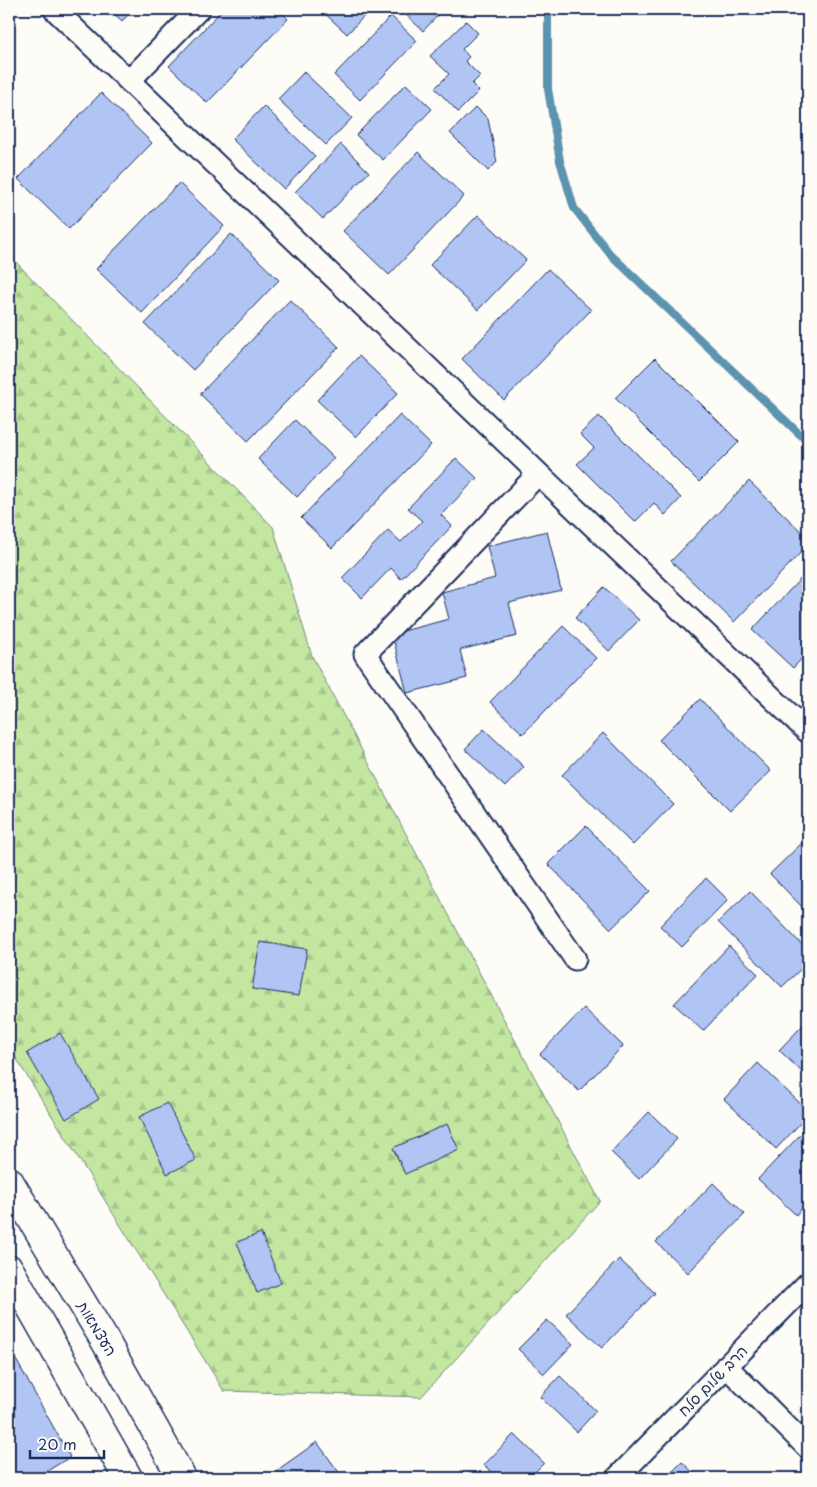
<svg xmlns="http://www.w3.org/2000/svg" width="817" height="1487" font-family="'Playpen Sans','Playpen Sans Hebrew',sans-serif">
<defs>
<pattern id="forest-firs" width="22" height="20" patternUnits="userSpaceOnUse" patternTransform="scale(1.25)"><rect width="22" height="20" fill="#c3e6a0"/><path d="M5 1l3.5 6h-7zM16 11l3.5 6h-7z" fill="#a7c68c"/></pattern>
</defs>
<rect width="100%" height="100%" fill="#fdfcf7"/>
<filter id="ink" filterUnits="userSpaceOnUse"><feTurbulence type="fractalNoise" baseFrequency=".02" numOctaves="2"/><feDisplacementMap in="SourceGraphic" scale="10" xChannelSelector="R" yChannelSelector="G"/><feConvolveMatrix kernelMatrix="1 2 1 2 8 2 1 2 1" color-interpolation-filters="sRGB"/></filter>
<g filter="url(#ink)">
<path fill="url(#forest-firs)" stroke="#6f8a7f" d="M9,255L273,527L312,656L600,1201L421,1397L224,1391L9,1047Z"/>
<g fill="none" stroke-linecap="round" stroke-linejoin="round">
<path stroke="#5c93af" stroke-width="8" d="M548,9V89L560,161L574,208L610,254L808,442"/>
</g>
<path fill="#b1c5f4" stroke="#1b2f5e" d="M109,9H134L122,21Z
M223,9H278L288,19L207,103L169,66Z
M320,9H371L347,34Z
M400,9H444L423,31Z
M391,16L417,41L360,100L334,75Z
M466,21L478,33L462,49L469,57L465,61L480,76L472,84L479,91L458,112L435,88L449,74L430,56Z
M304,72L352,118L326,145L278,99Z
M406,84L432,109L383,160L356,135Z
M101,93L152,143L69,229L18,179Z
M264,106L315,156L284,189L232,139Z
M476,107L488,119L497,162L488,171L450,133Z
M341,144L369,172L323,219L295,192Z
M418,152L464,196L389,275L343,231Z
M179,183L224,226L142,313L96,269Z
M478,215L526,260L478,310L430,265Z
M231,234L279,280L193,370L145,324Z
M548,269L591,310L504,400L462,359Z
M290,300L339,347L248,441L200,394Z
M359,356L398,393L356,437L317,400Z
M655,358L739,442L699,482L615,398Z
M400,415L431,445L332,548L301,518Z
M599,416L681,498L665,515L654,503L635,522L577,464L594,448L580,434Z
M295,420L334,458L297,497L258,459Z
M456,458L477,478L441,515L452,526L401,579L391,568L362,598L342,578L388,530L401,542L422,521L408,508Z
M749,481L808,538V545L734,622L671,561Z
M547,531L561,590L509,603L517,636L460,650L467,678L407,693L392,634L449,619L442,592L495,578L487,546Z
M808,571V652L793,668L752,630Z
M604,587L639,620L609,651L575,618Z
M563,626L596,658L523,734L490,702Z
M700,699L771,771L730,811L659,740Z
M484,729L524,767L505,787L465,749Z
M603,733L673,804L633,845L562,775Z
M586,826L650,891L611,929L548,864Z
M808,837V913L770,874Z
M706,878L728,900L682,947L660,926Z
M750,891L808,951V962L782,987L718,922Z
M260,942L307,949L299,996L252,989Z
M729,946L758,974L703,1031L674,1004Z
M584,1008L623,1046L579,1091L540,1054Z
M808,1020V1078L779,1050Z
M60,1033L99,1099L66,1119L27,1053Z
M758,1063L808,1111V1115L776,1149L724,1099Z
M167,1103L196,1160L167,1174L139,1117Z
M649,1112L677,1139L639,1179L611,1152Z
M447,1124L459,1150L405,1174L393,1148Z
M800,1135L808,1142V1202L796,1215L758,1179Z
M713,1183L745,1214L688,1273L656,1242Z
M261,1233L281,1283L257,1293L237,1242Z
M619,1259L655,1293L602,1348L566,1314Z
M547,1320L573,1344L544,1374L518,1349Z
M9,1347L70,1457L36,1478H9Z
M560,1376L596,1411L577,1432L540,1397Z
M514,1434L544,1463L529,1478H498L484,1465Z
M317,1442L343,1478H266Z
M682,1462L699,1478H666Z"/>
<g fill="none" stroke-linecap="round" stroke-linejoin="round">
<defs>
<path id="minor" d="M54,9L808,732
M129,81L199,9
M538,474L365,654L575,959
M726,1366L808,1448
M617,1478L808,1283"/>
<path id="primary" d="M9,1181L104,1339L182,1478
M9,1269L128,1478"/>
</defs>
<use href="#minor" stroke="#1b2f5e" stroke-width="25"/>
<use href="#primary" stroke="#1b2f5e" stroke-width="31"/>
<use href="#minor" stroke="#fdfcf7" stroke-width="21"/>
<use href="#primary" stroke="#fdfcf7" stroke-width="28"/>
</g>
</g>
<g text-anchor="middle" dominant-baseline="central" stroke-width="4.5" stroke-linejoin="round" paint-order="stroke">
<g font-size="15" fill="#1b2f5e" stroke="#fdfcf7">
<text transform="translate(98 1328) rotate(59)">העצמאות</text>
<text transform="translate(712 1380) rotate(-46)">הרב שלום סלח</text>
</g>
</g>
<rect width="817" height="1487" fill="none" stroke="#fdfcf7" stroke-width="30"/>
<rect x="15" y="15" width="787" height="1457" fill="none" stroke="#1b2f5e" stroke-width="2" filter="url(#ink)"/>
<path d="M30 1450v8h74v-8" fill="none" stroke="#1b2f5e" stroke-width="2.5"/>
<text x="38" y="1450" font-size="15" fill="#1b2f5e" stroke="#fdfcf7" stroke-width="4" paint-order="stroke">20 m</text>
</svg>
